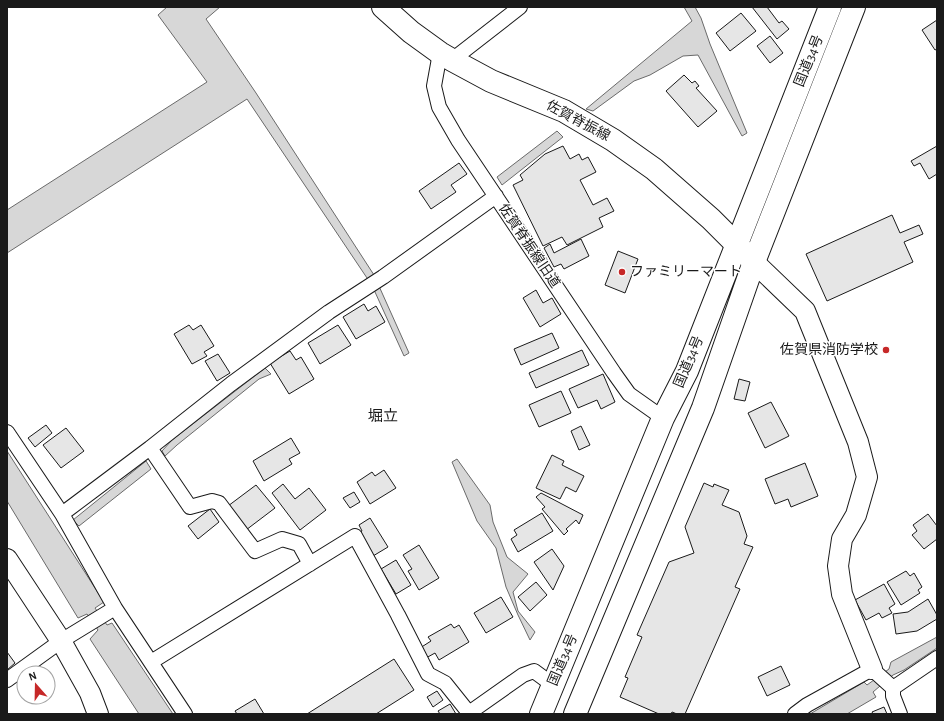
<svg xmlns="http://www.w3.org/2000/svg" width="944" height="721" font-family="'Alegreya Sans','Noto Sans JP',sans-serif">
<rect width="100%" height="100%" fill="#fff"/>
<path fill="#d7d7d7" stroke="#6a6a6a" d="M167,7H220L206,19L256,93L374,275L409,353L404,356L375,292L367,278L247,99L7,253V210L207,82L158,15Z
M684,7H695L701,18L710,44L747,133L742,136L698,55L683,56L650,75L634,81L593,111L586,109L692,21Z
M557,131L563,137L502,185L497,177Z
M265,368L271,374L259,379L177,445L165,456L162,451L172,440Z
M7,451L104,602L95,608L107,625L112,623L173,714H139L90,639L98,630L87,614L78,618L7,501Z
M457,459L490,505L493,522L507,557L528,574L513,592L518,611L535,632L530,640L518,615L506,587L496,548L477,521L452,462Z
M146,461L151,469L79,526L73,520Z
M937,637V648L904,670L893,675L873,692L876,697L847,714H810L864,682L867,685L889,669L891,662Z"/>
<path fill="#e6e6e6" stroke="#1a1a1a" d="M752,7H767L779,23L782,21L789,29L777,39Z
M741,13L756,31L730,51L716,33Z
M937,20V49L935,50L922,30Z
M770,36L783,53L770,63L757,46Z
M684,75L692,83L695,81L699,86L696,88L717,111L698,127L666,91Z
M563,146L570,159L579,154L582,160L588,157L596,172L580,180L593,205L607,198L614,211L599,218L603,227L567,245L562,237L543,246L513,185L523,180L520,175L545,154Z
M937,146V174L929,179L920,163L914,166L911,161Z
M459,163L467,174L451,185L456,192L431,209L419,191Z
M892,215L900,233L919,225L923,234L904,242L913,262L827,301L806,254Z
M581,239L589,256L564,269L561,264L554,267L544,248L550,244L554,253Z
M618,251L638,259L625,293L605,285Z
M536,290L543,303L552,298L561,314L540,327L523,298Z
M364,304L368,311L376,306L385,322L356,339L343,317Z
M189,325L193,330L201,325L214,346L204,352L207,356L192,364L174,334Z
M338,325L351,345L320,364L308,343Z
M552,333L559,348L521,365L514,349Z
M582,350L589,365L536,388L529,373Z
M290,351L296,360L301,357L314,379L289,394L270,363Z
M218,354L230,373L217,381L205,361Z
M603,374L615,402L601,409L597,400L578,408L569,389Z
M739,379L750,382L745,401L734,399Z
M561,391L571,413L539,427L529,405Z
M771,402L789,436L765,448L748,413Z
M46,425L52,433L35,447L28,438Z
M581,426L590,445L579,450L571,431Z
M66,428L84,451L61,468L43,445Z
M291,438L300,453L289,459L292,464L264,481L253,461Z
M552,455L564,461L562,465L584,476L576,492L566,487L560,499L536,488Z
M805,463L818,496L791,507L788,499L775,504L765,479Z
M384,470L396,488L370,504L357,482L372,472L375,476Z
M704,483L713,487L714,484L729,490L722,505L739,512L747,536L744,544L753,547L735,587L740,589L685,714H677L672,712L671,714H659L620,697L628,678L625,677L642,637L637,635L669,562L694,553L685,527Z
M283,484L295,499L309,488L326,510L300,530L272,493Z
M256,485L275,508L246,530L228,506Z
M354,492L360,502L350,508L343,498Z
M541,493L583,515L579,524L576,520L566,529L568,531L564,535L542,509L545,507L536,497Z
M210,509L219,522L198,539L188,526Z
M542,513L553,531L518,552L511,539L517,535L514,530Z
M928,514L937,526V539L924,549L912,535L917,531L913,525Z
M370,518L388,547L373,556L359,533L362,531L359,525Z
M419,545L439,578L419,590L408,571L412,569L403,555Z
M552,549L564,566L553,590L534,562Z
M396,560L411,585L396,594L381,569Z
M906,571L910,576L914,573L922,587L918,590L920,593L901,605L887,582Z
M536,582L547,595L530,611L518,597Z
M884,584L895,604L889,608L892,613L882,618L879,613L866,620L855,600Z
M501,597L513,617L486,633L474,613Z
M928,599L937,615V619L917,631L896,634L893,614L908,612Z
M451,624L454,628L459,625L469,642L439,660L435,653L426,658L420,648L431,641L428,637Z
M7,652L15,663L7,670Z
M394,659L414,690L376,714H307Z
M781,666L790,685L767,696L758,677Z
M437,691L443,700L433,707L427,697Z
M255,699L264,714H237L235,711Z
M450,704L456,714H440L438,711Z
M884,707L887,714H873L872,712Z"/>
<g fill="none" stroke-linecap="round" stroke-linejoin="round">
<defs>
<path id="street" d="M440,53L434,86L439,107L458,140L614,373L629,394L663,418
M452,60L520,7
M7,432L62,514L115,608L185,714
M150,448L190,507L212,501L219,503L255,551L282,539L299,544L310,564
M62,514L150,448L231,384L329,312L383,277L496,196
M151,662L355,536L398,615L428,674L445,683L469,713L523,675L534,671L553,685
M7,680L61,641L115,608
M893,688L937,658
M795,714L807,705L872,669L893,688V696L900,714"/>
<path id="secondary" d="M754,262L805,311L858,442L867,477L856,515L842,539L838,566L842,594L872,669
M7,559L61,641L90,693L98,714"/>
<path id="primary" d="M383,7L411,32L440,53L452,60L491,81L564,111L613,140L654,169L711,219L754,262"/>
<path id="highway" d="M541,714L663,418L687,371L830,7
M575,714L703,408L754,262L854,7"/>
</defs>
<use href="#street" stroke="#1a1a1a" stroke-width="16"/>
<use href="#secondary" stroke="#1a1a1a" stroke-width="22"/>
<use href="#primary" stroke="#1a1a1a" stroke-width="24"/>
<use href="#highway" stroke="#1a1a1a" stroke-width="24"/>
<use href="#street" stroke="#fff" stroke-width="14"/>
<use href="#secondary" stroke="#fff" stroke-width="20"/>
<use href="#primary" stroke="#fff" stroke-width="22"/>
<use href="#highway" stroke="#fff" stroke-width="22"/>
</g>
<g fill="#c62828" stroke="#fff" stroke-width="1.5">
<circle cx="622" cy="272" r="4"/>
<circle cx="886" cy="350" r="4"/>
</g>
<g text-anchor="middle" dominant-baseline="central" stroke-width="3" stroke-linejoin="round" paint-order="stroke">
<g font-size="14" fill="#1a1a1a" stroke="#fff">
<text transform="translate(809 61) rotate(-68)">国道34号</text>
<text transform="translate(578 121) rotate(28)">佐賀脊振線</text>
<text transform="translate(529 246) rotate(56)">佐賀脊振線旧道</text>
<text transform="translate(689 362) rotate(-67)">国道34号</text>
<text transform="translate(563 660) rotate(-67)">国道34号</text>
</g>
<g font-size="14" fill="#1a1a1a" stroke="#fff" text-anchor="start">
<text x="630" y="272">ファミリーマート</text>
<text x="878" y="350" text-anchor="end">佐賀県消防学校</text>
</g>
<g font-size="15" fill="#1a1a1a" stroke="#fff">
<text x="383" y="416">堀立</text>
</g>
</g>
<rect width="944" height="721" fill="none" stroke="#1a1a1a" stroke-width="16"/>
<g transform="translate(36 685) rotate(340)"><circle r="19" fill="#ffffff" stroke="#a3a3a3"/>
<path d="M0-3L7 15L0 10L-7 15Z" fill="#c62828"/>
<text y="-6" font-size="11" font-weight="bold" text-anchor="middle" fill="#1a1a1a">N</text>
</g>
</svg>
